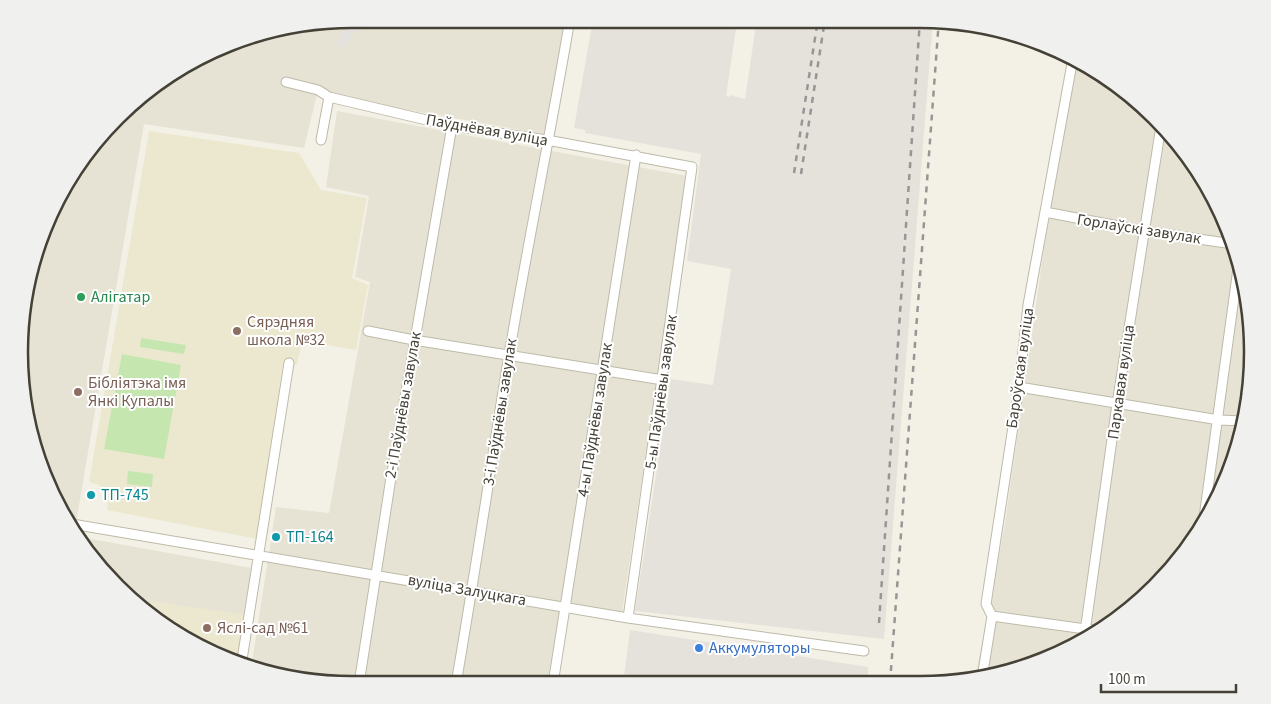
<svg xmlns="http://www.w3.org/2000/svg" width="1271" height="704" font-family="'Source Sans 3',sans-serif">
<rect width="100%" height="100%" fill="#f3f1e6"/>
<path fill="#e7e3d4" d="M352,19H566L544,134L317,94L304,148L144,124L75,529L44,479L19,374L30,265L75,167L149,87L245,36Z
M1071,57L1086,64L1139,102L1184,149L1218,205L1241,266L1252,330L1249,396L1234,459L1207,519L1155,587L1104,629L1026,667L975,679L1005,523Z
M337,111L687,176L622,613L562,603L549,684L330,685L251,669L276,507L329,513L370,282L355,277L369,196L326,187Z
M80,537L252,568L235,663L185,640L101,572Z"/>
<path fill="#e5e2db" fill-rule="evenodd" d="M593,19H933L884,639L635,611L671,379L713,385L731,269L687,261L701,154L585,133V130L574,128ZM737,22L756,25L745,99L730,95V97L726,96Z
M630,630L868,667V683L623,684Z"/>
<path fill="#ece8d0" d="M149,131L299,153L321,190L367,198L352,278L368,285L356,350L302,341L297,365L283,363L257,539L107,510L108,498L99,485L89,482Z
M150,601L246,615L238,664L185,640L149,610Z"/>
<path fill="#c6e6b0" d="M141,338L186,345L184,354L140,347Z
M122,354L181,365L164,459L104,449Z
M128,471L153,474L152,487L127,484Z"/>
<path fill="#e4e2de" d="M352,19H368L360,30L357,28L344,49L336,44Z"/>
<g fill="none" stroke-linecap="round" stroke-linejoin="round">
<defs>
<path id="minor" d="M286,82L318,90L329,97L452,126L547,140L692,167L628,618
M321,140L329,97
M1045,212L1144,231L1233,244
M368,331L414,340L663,380
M1019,387L1219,420L1243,421
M72,524L628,618L864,651
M1203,525L1239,261
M992,616L1100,631
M1084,639L1117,404L1161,126
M241,666L289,363
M982,678L992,616L986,604L1019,387L1028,305L1073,58
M359,684L390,484L452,126
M456,684C475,574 491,464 509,355C528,242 551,131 570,19
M553,684L636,155"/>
</defs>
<use href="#minor" stroke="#bebaa9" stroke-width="11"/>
<use href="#minor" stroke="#fff" stroke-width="9"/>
<path stroke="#969696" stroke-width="2.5" stroke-dasharray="6 6" stroke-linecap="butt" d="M794,173L818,19
M801,174L825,19
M879,623L920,19
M890,683L939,19"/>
</g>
<circle fill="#2e9e5b" stroke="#fff" stroke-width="2" cx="81" cy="297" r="5"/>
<g fill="#8d6e63" stroke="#fff" stroke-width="2">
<circle cx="237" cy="331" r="5"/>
<circle cx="78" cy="392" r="5"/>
<circle cx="207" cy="628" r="5"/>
</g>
<g fill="#0f9aa8" stroke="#fff" stroke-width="2">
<circle cx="91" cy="495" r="5"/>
<circle cx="276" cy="537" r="5"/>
</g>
<circle fill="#3f7fe0" stroke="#fff" stroke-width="2" cx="699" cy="648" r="5"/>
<g text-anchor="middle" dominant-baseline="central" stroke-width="4" stroke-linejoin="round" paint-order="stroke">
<g font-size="16" fill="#454136" stroke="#fff">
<text transform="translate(487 130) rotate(10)">Паўднёвая вуліца</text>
<text transform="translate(1139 229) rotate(9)">Горлаўскі завулак</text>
<text transform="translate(1020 368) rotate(-82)">Бароўская вуліца</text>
<text transform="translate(1121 382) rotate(-82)">Паркавая вуліца</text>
<text transform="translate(661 392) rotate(-82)">5-ы Паўднёвы завулак</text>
<text transform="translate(403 405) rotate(-80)">2-і Паўднёвы завулак</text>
<text transform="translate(500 412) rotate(-81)">3-і Паўднёвы завулак</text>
<text transform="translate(595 420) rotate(-81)">4-ы Паўднёвы завулак</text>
<text transform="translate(467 590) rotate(10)">вуліца Залуцкага</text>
</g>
<g font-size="16" fill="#27864d" stroke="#fff" text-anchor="start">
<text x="91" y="297">Алігатар</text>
</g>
<g font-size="16" fill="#785e54" stroke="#fff" text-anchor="start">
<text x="247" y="322">Сярэдняя<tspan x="247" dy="18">школа №32</tspan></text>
<text x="88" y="383">Бібліятэка імя<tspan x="88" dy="18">Янкі Купалы</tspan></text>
<text x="217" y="628">Яслі-сад №61</text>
</g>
<g font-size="16" fill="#0d838f" stroke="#fff" text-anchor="start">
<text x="101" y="495">ТП-745</text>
<text x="286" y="537">ТП-164</text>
</g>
<g font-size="16" fill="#366cbe" stroke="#fff" text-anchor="start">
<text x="709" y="648">Аккумуляторы</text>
</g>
</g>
<path d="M0 0H1271V704H0ZM352 28H920A324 324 0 0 1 1244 352V352A324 324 0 0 1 920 676H352A324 324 0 0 1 28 352V352A324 324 0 0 1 352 28Z" fill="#f0f0ef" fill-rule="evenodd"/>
<path fill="none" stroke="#454136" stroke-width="2.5" d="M352 28H920A324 324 0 0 1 1244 352V352A324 324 0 0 1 920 676H352A324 324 0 0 1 28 352V352A324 324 0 0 1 352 28Z"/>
<path d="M1101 684v8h135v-8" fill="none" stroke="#454136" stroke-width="2.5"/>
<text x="1108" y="684" font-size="15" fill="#454136" stroke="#ffffff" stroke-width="4" paint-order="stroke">100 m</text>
</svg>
